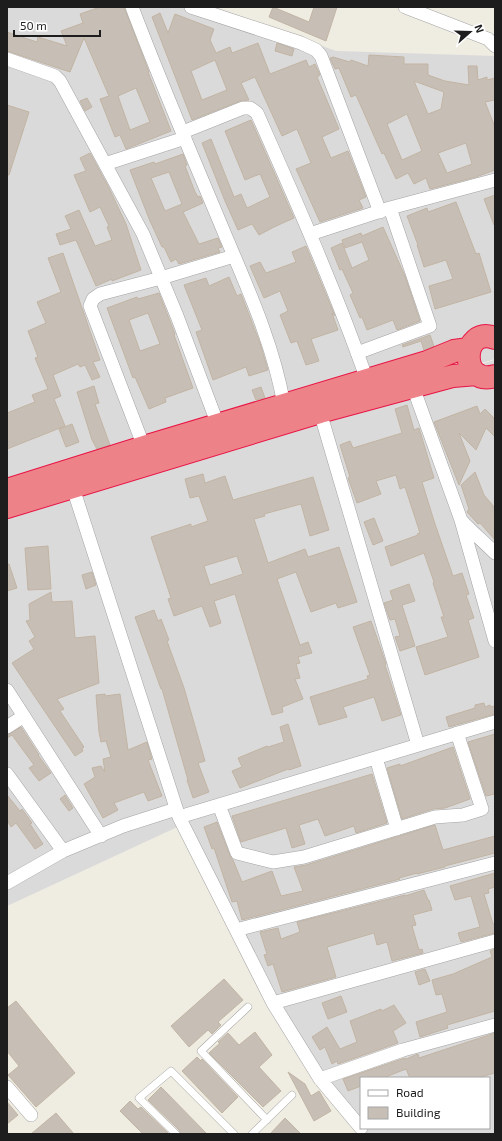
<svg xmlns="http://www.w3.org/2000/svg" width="502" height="1141" font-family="'Exo 2',sans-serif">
<rect width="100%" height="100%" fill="#efece2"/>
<path fill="#dbdada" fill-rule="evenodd" d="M7,7H215L336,51L495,56V359L211,442L495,360V1134H364L236,942L186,823L7,906ZM361,1078H489V1128H361Z"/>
<path fill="#c7bfb5" stroke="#c2b4a3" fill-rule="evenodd" d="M100,7H124L149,72H148L171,131L126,149L120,135L115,137L100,99L109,96L84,38L70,72L7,51V32L37,42L38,37L67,46L61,31L83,23L80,14ZM136,88L150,122L130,130L118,96Z
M273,7L309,22L314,7H337L326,41L269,17Z
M160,13L168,33L175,14L214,29L210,40L216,53L230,47L232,53L258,43L270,74L306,60L309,67L315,64L320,75L317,77L339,129L322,137L331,158L348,151L366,197L359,200L363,208L320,222L296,169L311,163L297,129L282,136L255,77L241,83L249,100L240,101L192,120L152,17ZM215,60L227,90L202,100L191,71Z
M277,43L294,49L292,56L275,51Z
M369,55L404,57V64H428V75L445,81L469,85L468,66H477L478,80L487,77V80L495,78V100L485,102L495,127V170L476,177L430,189L426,178L414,184L408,173L396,179L384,153L382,154L356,95L351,97L339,68L335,69L330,58L333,57L350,62L351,60L368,66ZM414,81L444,92L441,109L428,114ZM407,114L422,151L402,160L387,124ZM466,143L472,164L447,173L438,153Z
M87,98L92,107L85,111L80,101Z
M7,105L29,112L9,175H7Z
M251,120L294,218L274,227L259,235L252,224L238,230L225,201L202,143L211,139L234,197L241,194L247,208L270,197L260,174L245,180L225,131Z
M90,153L109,188L126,224L141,270L112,281V279L96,286L76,240L60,245L56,234L71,229L65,216L79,210L95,246L112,240L107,227L109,226L100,207L90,212L74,175L86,171L80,158Z
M183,154L187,165L185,166L195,192L198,197L200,196L203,203L183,212L199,244L218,238L222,247L218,248L220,252L179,264L176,259L171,262L164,247H162L150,221L130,170L154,162L155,164ZM169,172L182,204L165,211L151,178Z
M495,195V225H494L484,199Z
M456,202L476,254L479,253L491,292L435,309L429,286L453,279L446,260L424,267L417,245H418L407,216L427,208L428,212Z
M383,227L405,276L420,321L397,330L393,320L367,330L362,317L360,318L350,295L353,293L342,269L340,270L331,248L342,243L352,268L369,260L362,242L345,248L342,240L361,233L362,236Z
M306,246L335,316L332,313L338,330L311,339L319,361L306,365L297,341L291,343L280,315L288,311L280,291L264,298L250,266L260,262L266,273L296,262L292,252Z
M63,253L100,360L93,362L100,377L92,380L85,365L80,367L78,364L53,375L61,396L54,399L65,426L7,449V413L35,402L32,395L48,389L35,358L38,357L28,331L46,323L37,302L61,292L48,258Z
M229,277L237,296L241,294L260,343L268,370L249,376L246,367L213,380L196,332L202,330L184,285L206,278L209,286Z
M159,293L175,334L174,335L193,388L165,398L166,402L149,409L135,377L133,378L107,308L137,297L138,299ZM148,313L160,344L140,351L129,320Z
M430,335L434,346L424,350L421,341L403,347L402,345Z
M94,386L99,403L95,404L110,445L97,449L92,440L77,392Z
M261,387L265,398L256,400L252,390Z
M407,405L414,430L419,428L434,478L422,482L435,524L453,576L462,573L469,594L466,595L474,618L468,620L479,657L425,675L416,647L448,637L441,617H444L433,583L434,582L424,553L391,566L385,547L418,535L417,534L420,533L405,487L400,489L396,475L376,481L381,494L357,503L348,478L350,477L340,445L350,441L353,448L402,433L395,409Z
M477,406L480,414L485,409L495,419V437L486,428L476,450L459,433L470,461L459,485L434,422Z
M72,424L79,442L66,447L59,429Z
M475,472L484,495L495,508V540L480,523L478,524L467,512L469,509L461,485Z
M203,474L205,483L225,476L233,500L313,477L329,530L310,536L301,504L264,514L265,516L254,519L268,563L305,549L308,557L339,547L357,602L338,608L336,603L311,612L296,572L277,579L300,645L308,642L312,653L298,657L300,663L296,664L300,678L295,679L303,699L282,707L283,712L272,715L235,594L214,601L221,623L210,627L202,606L174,616L168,599L171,598L151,537L191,524V527L208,521L199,496L190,498L185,479ZM237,556L243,574L210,585L204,566Z
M374,518L383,541L373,545L364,522Z
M48,546L51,589L28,590L25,548Z
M7,564H9L17,588L7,591Z
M92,572L96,585L86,589L82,575Z
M409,584L415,601L402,605L415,646L400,651L395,637L400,636L395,619L390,620L384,603L393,600L390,591Z
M51,592L52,602L72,601L75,638L95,636L99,683L57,699L64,709L60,711L84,747L82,749L83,751L75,756L12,663L34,649L29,641L35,637L26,621L30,620L29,604Z
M154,610L158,621L161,619L169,640L167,641L184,688L205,761L198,763L209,792L193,798L187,780H188L162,689H161L135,617Z
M371,621L383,655L386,664L385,665L401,715L382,721L374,697L343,707L347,717L319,725L310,697L368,679L367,676L370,675L353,627Z
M105,694V696L120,694L128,750L147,742L152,759L148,760L162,796L148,801L144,792L114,803L118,810L103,818L84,784L95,777L92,768L101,766L105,772L103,759L111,757L106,741L101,742L99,732L96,695Z
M484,703L485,707L490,705L491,707L495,706V714L449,727L446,717L475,708V705Z
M288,724L301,766L289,770L288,769L240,788L232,771L242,767L238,758L267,746L268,747L284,742L280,727Z
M21,727L39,755H38L51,773L39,781L29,768L34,765L12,735L7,738V735Z
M495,734V794L486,796L468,742Z
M453,747L470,799L445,808L433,809L402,819L387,768L400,764V766Z
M372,774L387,823L356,833L354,826L325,836L318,819L299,825L305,844L292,848L286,828L241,842L232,816Z
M7,795L20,811L22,809L32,823L30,824L43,844L35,849L16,823L11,827L7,820Z
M65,795L73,808L69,811L60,799Z
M217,822L230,856L233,860L242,882L272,871L281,896L303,891L294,867L306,865L435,825L443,850L495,836V853L445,866V867L417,874V873L399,878L400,879L242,920L237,901L232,902L214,848L212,849L204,827Z
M495,873V887L488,889L489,893L484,894L493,924L495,923V933L461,942L458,933L480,927L471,896L455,900L450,886Z
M424,890L428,900H429L432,910L413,915L416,925L412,926L419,950L422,949L423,953L392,961L387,942L377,945L374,933L327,947L336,977L282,992L273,964L268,966L264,955L267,954L260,932L278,928L281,939L300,932L297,922L405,895V896Z
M495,949V1011L447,1025L448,1028L420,1037L416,1022L447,1012L442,994L436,995L432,980L453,974L492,957L490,951Z
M425,969L430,981L419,985L415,972Z
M224,979L243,1000L218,1022L221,1025L212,1034L208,1030L189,1047L171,1026Z
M341,996L347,1012L328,1019L322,1003Z
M16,1001L75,1073L36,1107L8,1075L19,1066L7,1051V1008Z
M394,1005L406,1023L393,1031L398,1043L338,1064L337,1061L332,1064L325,1047L320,1050L312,1037L327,1027L340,1049L357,1042L350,1021L381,1009L382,1011Z
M255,1032L272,1055L259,1067L281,1091L263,1107L209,1053L220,1043L218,1042L228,1033L239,1045Z
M495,1033V1073L477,1078H410L406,1069L383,1078H361V1086L348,1091L343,1079L405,1058L406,1059L418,1054L419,1058Z
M197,1057L201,1061L202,1059L238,1097L222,1113L182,1071Z
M288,1072L305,1084L311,1096L319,1091L331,1111L314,1121Z
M161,1087L207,1134H181L179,1130L148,1100Z
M130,1101L138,1109L141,1107L169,1134H143L120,1111Z
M7,1102L18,1115L7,1124Z
M56,1113L74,1134H31Z
M285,1118L301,1134H270Z"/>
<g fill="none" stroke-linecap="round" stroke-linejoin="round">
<defs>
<path id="lane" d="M248,1007L201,1051L267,1120
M176,1134L139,1098L171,1071L234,1134
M252,1134L292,1095"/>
<path id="street" d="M132,7C161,84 194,160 226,237C249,291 274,347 284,405
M191,7L301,43L316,50L321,56L380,212
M405,7L488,39L495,46
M7,59L55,76L60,81L143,234L177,316L218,425
M183,132L243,108H250L257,113C296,201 335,289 367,380
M105,164L185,138
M310,234L390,208L495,180
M357,353L430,326L390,208
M413,387L461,520L495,641
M320,412L418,745
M144,447L90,306L93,299L100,294L161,278L234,256
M73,488L179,817L273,1003L320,1079L361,1128
M462,521C472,532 484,542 495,553
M7,690L101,836
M7,727L24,716
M376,758L397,829
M7,774L63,851
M219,805L237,853L273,862L304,857L435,817L463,815L482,809L457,733
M179,817L495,722
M7,883L63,851L123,826L176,809
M236,930L495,863
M273,1003L495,941
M320,1079L403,1050L495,1025
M7,1087L31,1115"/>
<path id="highway" d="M495,338C461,325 459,387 495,376
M7,490L144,447L427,362L454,351L469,349
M7,507L320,412L453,376L477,374"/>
</defs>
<use href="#lane" stroke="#a4a4a4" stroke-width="8"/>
<use href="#street" stroke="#a4a4a4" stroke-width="14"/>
<use href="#highway" stroke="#e81444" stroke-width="24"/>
<use href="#lane" stroke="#fff" stroke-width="7"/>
<use href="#street" stroke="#fff" stroke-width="13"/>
<use href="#highway" stroke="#ee8289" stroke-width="22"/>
</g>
<rect width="502" height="1141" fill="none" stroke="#1d1d1d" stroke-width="16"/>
<rect x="360" y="1077" width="130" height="52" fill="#ffffff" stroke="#a5a5a5"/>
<rect x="368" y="1090" width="20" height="6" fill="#ffffff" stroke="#a5a5a5"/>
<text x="396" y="1097" font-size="12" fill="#1d1d1d">Road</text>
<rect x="368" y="1107" width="20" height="12" fill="#c7bfb5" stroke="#a5a5a5"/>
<text x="396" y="1117" font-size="12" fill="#1d1d1d">Building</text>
<g transform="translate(470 32) rotate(70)" stroke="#ffffff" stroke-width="3" paint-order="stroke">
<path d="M0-3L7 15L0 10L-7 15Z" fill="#1d1d1d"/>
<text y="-6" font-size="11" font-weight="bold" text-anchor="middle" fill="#1d1d1d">N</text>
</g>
<path d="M14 30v6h86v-6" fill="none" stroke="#1d1d1d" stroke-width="2"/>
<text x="20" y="30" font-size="12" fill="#1d1d1d" stroke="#ffffff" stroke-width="3" paint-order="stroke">50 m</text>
</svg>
